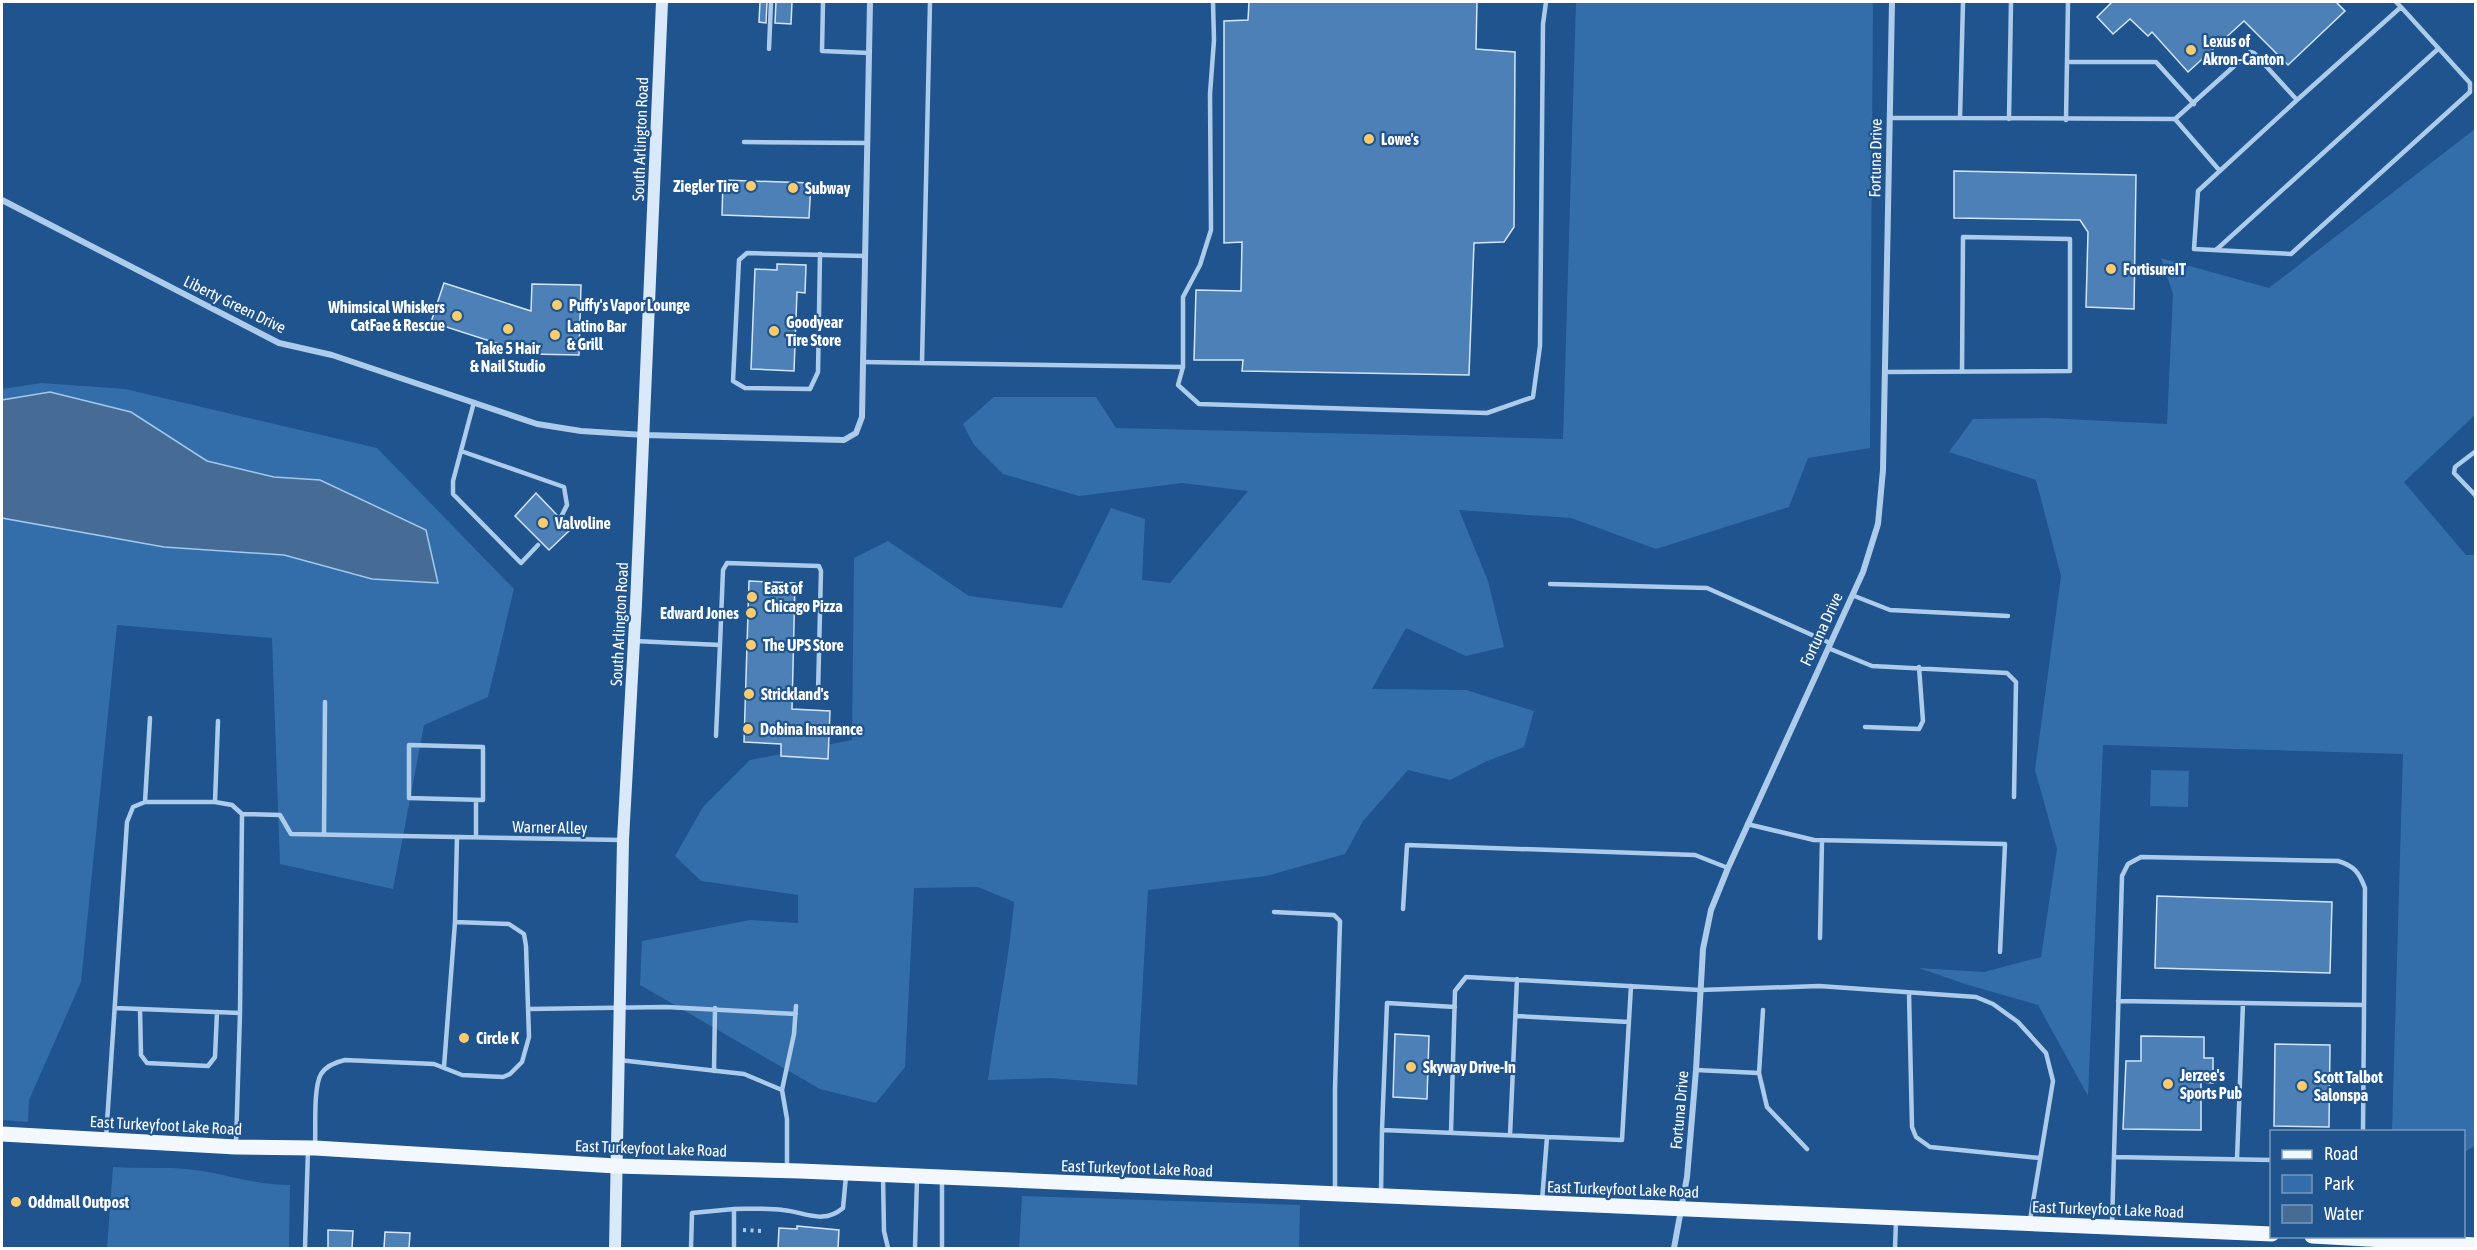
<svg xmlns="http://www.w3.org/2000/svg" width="2477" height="1250" font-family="'Asap Condensed',sans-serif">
<rect width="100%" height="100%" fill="#1f548e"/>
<path fill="#336eab" d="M1576,2H1873L1870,448L1808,458L1789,507L1656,549L1571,518L1459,510L1488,581L1504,647L1466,656L1406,628L1372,689L1466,690L1534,711L1524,747L1485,762L1450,780L1408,770L1363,821L1345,854L1266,876L1148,890L1137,1085L1050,1078L988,1080C996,1020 1009,962 1014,902L978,887L914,888L905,1067L876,1103L820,1089L640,985L642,941L750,920L798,923V895L701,881L675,856L703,807L750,760L852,740L854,558L888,541L969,596L1062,608L1111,508L1145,519L1142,580L1170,583L1248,491L1182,483L1079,496L1003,474L974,445L963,424L994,397H1096L1116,428L1563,439Z
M2475,129V415L2404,482L2466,555H2475V1146L2464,1152V1132L2392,1131L2403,754L2103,745L2088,1096L2038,1005L1965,984L1919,968L1984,972L2041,957L2057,849L2035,770L2061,576L2036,480L1949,452L1973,419L2047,418L2167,424L2173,294L2161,258L2269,288Z
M41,383L125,389L377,448L514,589L488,697L424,725L393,889L280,864L272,638L117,625L81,982L29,1100L28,1122L2,1120V389Z
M2151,770L2189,771L2188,807L2150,806Z
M113,1167C142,1169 173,1166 202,1171C232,1176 258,1185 290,1185L289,1248H107Z
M1022,1196L1300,1205L1299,1248H1019Z"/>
<path fill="#466c95" stroke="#a1c8ee" stroke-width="1.5" d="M50,392L131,412L207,461L274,477L320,480L426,530L438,583L372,579L284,555L164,547L2,518V400Z"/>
<path fill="#4c80b7" stroke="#d3e6f9" stroke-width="1.5" d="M760,2H767L766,23L759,22Z
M776,2H792L791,24L775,23Z
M1249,2H1477L1476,49L1515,52L1514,227L1504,242L1474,243L1469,375L1242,371L1243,360H1194L1196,290L1241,291L1242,242L1224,243V21L1248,20Z
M2112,2H2336L2345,11L2288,65L2244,21L2188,72L2152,32L2148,36L2130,19L2113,34L2097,17Z
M1954,171L2136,175L2134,309L2086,307L2088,232L2080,220L1954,218Z
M723,180L811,183L809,218L722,215Z
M777,264L806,265L805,293L797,292L794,371L751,369L755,269L777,270Z
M444,283L531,311L532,284L581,285L579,355L530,354L431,322Z
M536,493L557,515L558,520L563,521L571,529L549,550L515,516Z
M749,581L795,583L792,709L830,711L828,759L781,756V744L744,742Z
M2157,896L2332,902L2330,973L2155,968Z
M1395,1034L1429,1036L1427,1099L1393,1097Z
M2141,1036L2204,1037V1058H2213V1083L2201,1082V1130L2123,1129L2126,1061H2141Z
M2275,1044L2330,1045L2329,1127L2274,1126Z
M797,1226L839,1230L838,1248H778L779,1228L797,1229Z
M328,1230L353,1231L352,1248H328Z
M385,1232L410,1233L409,1248H384Z"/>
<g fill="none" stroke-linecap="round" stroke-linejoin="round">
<path stroke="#adccec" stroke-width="4" stroke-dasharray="3 4.5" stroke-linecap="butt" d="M743,1230L763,1231"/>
<path stroke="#adccec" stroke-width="4.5" d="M823,2L822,51L869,53
M769,49L771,2
M2067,62H2156L2194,104
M2297,100L2198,191L2194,249L2291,254L2470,92V83L2401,7
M1889,118H1960L1963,2
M1960,118L2175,119L2250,52L2254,53L2297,100L2401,7L2396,2
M2009,119L2011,2
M2175,119L2220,171
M2066,120L2068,2
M744,142L867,143
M2216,250L2438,49
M820,254L818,372L810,389L745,388L733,381L739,260L747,253L865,256
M863,362L922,363L930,2
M922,363L1183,367V297L1200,265L1211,230L1210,94L1214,40L1213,2
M1183,367L1178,385L1199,404L1487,413L1533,397L1540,346L1543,24L1546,2
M1885,372L2070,371V239L1963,237L1962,371
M474,402L453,481V494L521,563L538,545
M461,451L564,487L567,505L561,517
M2476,451L2455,467L2454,473L2476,496
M1550,584L1707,588L1830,643
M1852,595L1890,610L2008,616
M634,641L720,645L723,570L727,563L819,566L821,571L818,693
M1828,648L1872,666L2007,673L2016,682L2014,797
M1865,727L1919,729L1923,721L1919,667
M716,736L720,645
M409,745L483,747V800L409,798Z
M476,800V837
M145,802L150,718
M215,802L218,721
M242,814L280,815L291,834L457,837
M1747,824L1814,840L2005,844L2000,952
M324,835L325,702
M1403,909L1407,845L1695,855L1728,868
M1274,912L1334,915L1340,921L1335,1089V1192
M1820,938L1822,840
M1909,993L1912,1127L1916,1137L1930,1147L2040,1158
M2118,1001L2364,1005
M115,1008L240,1013
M140,1009L141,1055L147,1063L208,1066L215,1057L217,1012
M528,1009L666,1007L796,1014
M1516,1016L1629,1022
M619,1060L744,1074L782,1090L787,1119V1169
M444,1067L455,922
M1696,1070L1759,1073L1767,1107L1807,1149
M714,1071L715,1008
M1759,1073L1763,1010
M782,1090L794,1034L796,1006
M1382,1130L1387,1003L1455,1007
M1451,1132L1455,991L1466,977L1700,990L1819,986L1976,997L1993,1004L2018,1022L2046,1053L2053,1081L2030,1220
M1510,1135L1517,979
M1547,1137L1622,1140L1631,986
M106,1138L127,822L133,807L145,802H215L232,805L242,814L240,1013L236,1145
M315,1145C316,1128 313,1088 321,1074C326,1066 336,1062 345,1060L434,1064L462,1075L503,1077L510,1074L522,1062L529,1037L526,946L524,934L509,924L455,922L457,837L621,840
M2114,1157L2272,1160
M2237,1159L2243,1003
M883,1177L884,1231L888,1248
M1381,1195L1382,1130L1547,1137L1542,1201
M734,1209C751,1209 767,1208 783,1210C805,1212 823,1225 843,1208L846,1176
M2112,1225L2122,876L2128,864L2141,857L2338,861C2354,866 2359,872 2365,888L2363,1132
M305,1248L308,1149
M691,1248L692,1213L734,1209V1248
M915,1248L917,1179
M942,1248V1180
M1895,1248L1896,1221"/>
<path stroke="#adccec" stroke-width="6" d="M2,200L279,343L332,355L537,424L581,431L644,435L844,440L856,433L862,417L870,2
M1674,1248L1687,1177L1696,1070L1703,949L1711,910L1728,868L1863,572L1878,524L1883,470L1892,2"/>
<path stroke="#dae9f9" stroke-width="12" d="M615,1248L623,840L636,604L662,2"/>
<path stroke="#f3f8ff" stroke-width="15" d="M2,1134L236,1147L315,1148L616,1166L800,1171L2272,1234
M2312,1236L2476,1245"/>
</g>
<g fill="#facc6d" stroke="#1f548e" stroke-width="2">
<circle cx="2191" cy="50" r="6"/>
<circle cx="1369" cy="139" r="6"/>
<circle cx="751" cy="186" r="6"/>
<circle cx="793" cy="188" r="6"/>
<circle cx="2111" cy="269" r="6"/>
<circle cx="557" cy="305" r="6"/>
<circle cx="457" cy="316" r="6"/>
<circle cx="508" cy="329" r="6"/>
<circle cx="774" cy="331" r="6"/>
<circle cx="555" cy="335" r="6"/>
<circle cx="543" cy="523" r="6"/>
<circle cx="752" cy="597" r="6"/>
<circle cx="751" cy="613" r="6"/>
<circle cx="751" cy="645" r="6"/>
<circle cx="749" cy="694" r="6"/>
<circle cx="748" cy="729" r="6"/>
<circle cx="464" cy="1038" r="6"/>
<circle cx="1411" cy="1067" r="6"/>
<circle cx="2168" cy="1084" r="6"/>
<circle cx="2302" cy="1086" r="6"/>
<circle cx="16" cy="1202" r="6"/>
</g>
<g text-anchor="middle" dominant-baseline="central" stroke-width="4.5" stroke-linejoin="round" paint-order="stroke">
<g font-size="16" font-weight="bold" fill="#fff" stroke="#1f548e" text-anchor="start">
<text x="2203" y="41">Lexus of<tspan x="2203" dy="18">Akron-Canton</tspan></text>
<text x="1381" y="139">Lowe's</text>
<text x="739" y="186" text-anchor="end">Ziegler Tire</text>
<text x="805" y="188">Subway</text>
<text x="2123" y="269">FortisureIT</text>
<text x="569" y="305">Puffy's Vapor Lounge</text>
<text x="445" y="307" text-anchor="end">Whimsical Whiskers<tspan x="445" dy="18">CatFae &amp; Rescue</tspan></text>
<text x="786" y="322">Goodyear<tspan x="786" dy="18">Tire Store</tspan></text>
<text x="567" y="326">Latino Bar<tspan x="567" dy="18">&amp; Grill</tspan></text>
<text x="508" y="348" text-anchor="middle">Take 5 Hair<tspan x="508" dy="18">&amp; Nail Studio</tspan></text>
<text x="555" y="523">Valvoline</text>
<text x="764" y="588">East of<tspan x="764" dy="18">Chicago Pizza</tspan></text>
<text x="739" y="613" text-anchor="end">Edward Jones</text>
<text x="763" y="645">The UPS Store</text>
<text x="761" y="694">Strickland's</text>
<text x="760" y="729">Dobina Insurance</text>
<text x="476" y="1038">Circle K</text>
<text x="1423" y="1067">Skyway Drive-In</text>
<text x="2180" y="1075">Jerzee's<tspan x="2180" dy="18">Sports Pub</tspan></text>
<text x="2314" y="1077">Scott Talbot<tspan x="2314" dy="18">Salonspa</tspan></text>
<text x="28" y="1202">Oddmall Outpost</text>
</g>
<g font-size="16" fill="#fff" stroke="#1f548e">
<text transform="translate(640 139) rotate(-88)">South Arlington Road</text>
<text transform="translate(1875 158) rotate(-89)">Fortuna Drive</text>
<text transform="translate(235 304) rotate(26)">Liberty Green Drive</text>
<text transform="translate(619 624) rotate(-87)">South Arlington Road</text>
<text transform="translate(1821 629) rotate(-65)">Fortuna Drive</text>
<text transform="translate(550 827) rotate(1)">Warner Alley</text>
<text transform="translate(1679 1110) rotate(-85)">Fortuna Drive</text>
<text transform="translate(166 1125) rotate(3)">East Turkeyfoot Lake Road</text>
<text transform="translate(651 1148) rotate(2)">East Turkeyfoot Lake Road</text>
<text transform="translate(1137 1168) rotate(2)">East Turkeyfoot Lake Road</text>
<text transform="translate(1623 1189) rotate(2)">East Turkeyfoot Lake Road</text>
<text transform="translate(2108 1209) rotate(2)">East Turkeyfoot Lake Road</text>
</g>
</g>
<rect width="2477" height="1250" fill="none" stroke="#ffffff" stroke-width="6"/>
<rect x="2270" y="1130" width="195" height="108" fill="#1f548e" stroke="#7998bb" stroke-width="1.5"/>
<rect x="2282" y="1150" width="30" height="9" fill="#f3f8ff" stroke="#7998bb" stroke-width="1.5"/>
<text x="2324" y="1160" font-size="18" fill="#ffffff">Road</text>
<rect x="2282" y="1175" width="30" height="18" fill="#336eab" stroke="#7998bb" stroke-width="1.5"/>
<text x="2324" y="1190" font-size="18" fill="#ffffff">Park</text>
<rect x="2282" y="1205" width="30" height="18" fill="#466c95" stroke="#7998bb" stroke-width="1.5"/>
<text x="2324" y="1220" font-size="18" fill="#ffffff">Water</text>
</svg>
